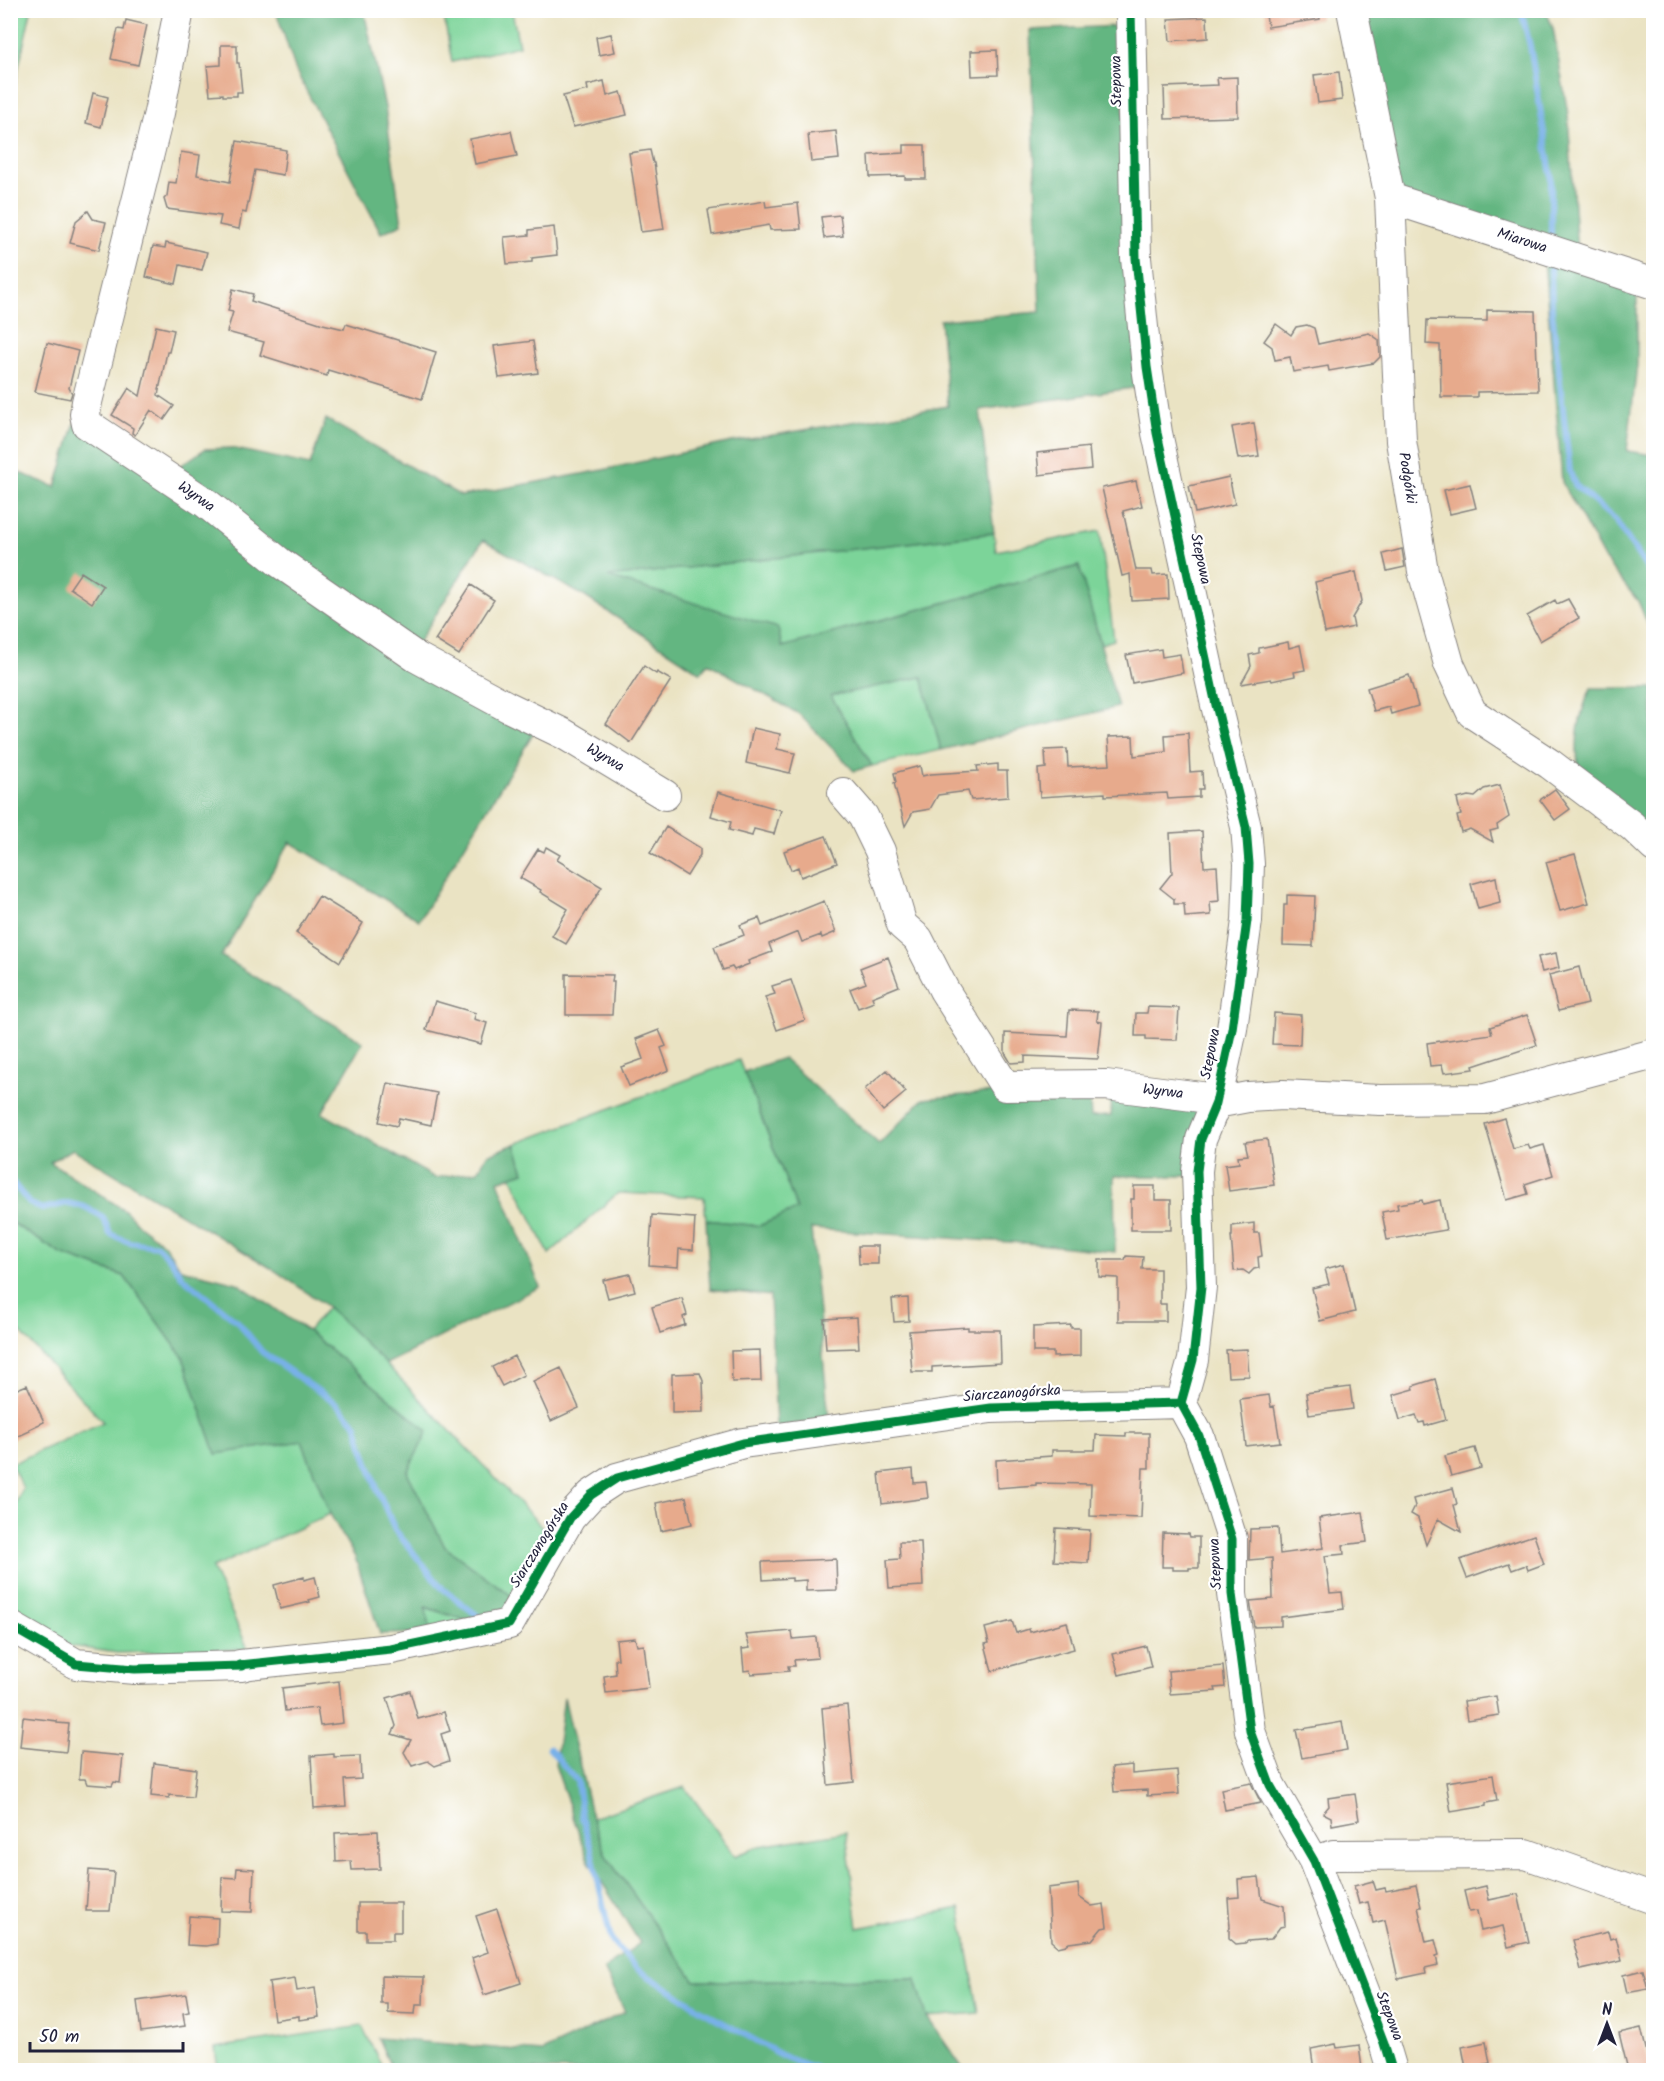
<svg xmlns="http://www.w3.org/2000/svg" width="1664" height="2081" font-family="Kalam,sans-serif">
<rect width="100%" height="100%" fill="#fff"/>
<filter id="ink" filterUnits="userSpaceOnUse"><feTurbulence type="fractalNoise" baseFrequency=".0167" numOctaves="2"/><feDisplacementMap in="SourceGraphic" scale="12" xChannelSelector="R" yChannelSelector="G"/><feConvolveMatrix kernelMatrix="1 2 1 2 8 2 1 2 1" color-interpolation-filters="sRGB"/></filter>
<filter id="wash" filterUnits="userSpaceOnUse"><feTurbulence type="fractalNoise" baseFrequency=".008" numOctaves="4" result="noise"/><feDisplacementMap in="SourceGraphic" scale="24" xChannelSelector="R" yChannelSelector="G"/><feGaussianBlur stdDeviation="1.35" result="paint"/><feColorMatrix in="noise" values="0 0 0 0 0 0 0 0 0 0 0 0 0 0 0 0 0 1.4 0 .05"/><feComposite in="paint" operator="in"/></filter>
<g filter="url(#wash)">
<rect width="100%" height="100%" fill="#eae3c3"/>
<path fill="#7bd499" stroke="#4e7b6a" stroke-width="1.5" d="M11,10L31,11L11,102L10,11Z
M443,11H512L519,46L452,62Z
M1100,531L1114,640L1101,644L1078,566L782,647L606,577L994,533L996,551Z
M922,676L941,750L872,766L830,696Z
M739,1060L797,1209L759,1226L706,1220L704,1197L618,1193L549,1254L511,1176L524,1172L515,1144Z
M11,1222L61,1254L124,1276L183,1357L216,1454L302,1441L330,1514L212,1568L248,1649L117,1653L70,1646L11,1614V1514L23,1488L11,1464L103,1422L11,1322Z
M328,1307L386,1364L551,1536L516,1599L445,1547L407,1472L428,1431L308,1331Z
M424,1607L475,1623L432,1633Z
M685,1787L735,1856L760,1846L846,1832L858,1928L960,1908L979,2013L927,2017L915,1979L695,1981L606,1856L592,1818Z
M362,2026L384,2070H218L215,2048Z"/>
<path fill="#64b681" stroke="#436c5e" stroke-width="1.5" d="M276,11H364L385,107L402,224L381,233L296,71Z
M1360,11H1546L1553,28L1568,114L1577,253L1395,191Z
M1119,26L1139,387L980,410L994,533L608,577L778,628L782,647L1079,566L1118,707L941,750L922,677L831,696L872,766L854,771L799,714L708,663L701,673L584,596L483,540L413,651L273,551L180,466L205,449L231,448L310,465L326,419L461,496L598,471L732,442L948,406L940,320L1040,312L1030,30Z
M1653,122V280L1651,279L1647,123Z
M1544,259L1637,286V365L1627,451L1653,455V637L1638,601L1605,560L1562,482Z
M75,422L535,731L419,920L290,842L221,956L363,1042L322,1113L435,1178L478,1171L487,1155L515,1144L524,1172L498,1181L540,1287L386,1364L328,1307L274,1270L73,1149L50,1162L126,1211L139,1225L164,1244L181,1269L237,1283L308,1331L428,1431L407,1472L445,1547L516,1599L498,1614L475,1623L425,1607L432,1633L380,1634L355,1557L330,1514L302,1441L216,1454L183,1357L124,1276L61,1254L11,1222L10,469L56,487Z
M1591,688H1653V832L1579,773C1574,741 1578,717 1591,688Z
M783,1058L879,1144L923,1099L994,1092H1089L1091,1117L1111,1116L1110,1096L1205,1106L1188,1176H1114L1115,1252L1038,1244L811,1229L829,1419L776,1427L770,1296L710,1289L706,1220L759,1226L797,1209L744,1072Z
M564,1697L592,1818L606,1856L695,1981L916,1979L927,2017L964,2070H968H392L378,2038L542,2052L625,2012L604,1969L640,1943L588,1860L555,1765Z"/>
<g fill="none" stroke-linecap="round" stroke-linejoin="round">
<path stroke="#78b1e8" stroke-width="6" d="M1521,10L1530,46L1551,175V233
M1551,269L1552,310L1570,472L1575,485L1616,521L1654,579
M10,1179L29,1203L42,1209L68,1203L85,1207L103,1217L110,1234L129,1242L157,1246L171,1260L182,1277L237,1321L262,1352L337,1404L357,1425L362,1445L378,1491L395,1530L442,1588L482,1619
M549,1748L577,1781L582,1818L591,1849L611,1940L637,1969L713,2017L787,2058L822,2070"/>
</g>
<g id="blocks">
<path fill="#e7aa8c" d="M1265,10H1319L1320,19L1268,27Z
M1207,17L1208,38L1170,41L1168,19Z
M126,20L147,25L138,65L111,59L118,29L124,30Z
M611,34L615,52L599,55L596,37Z
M221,45H237V63H239L242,92H237V96H223V94L210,95L207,66L221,65Z
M997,50L998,75L972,76L971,51Z
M1339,72L1342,100L1318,103L1314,75Z
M1237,77L1238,117L1165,119L1164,87L1218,85L1217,78Z
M604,81L607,96L621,92L627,115L573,127L563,96L588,90L587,85Z
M93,93L108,97L101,127L86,123Z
M511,131L517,156L475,164L470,139Z
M836,131L839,159L811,162L808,134Z
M237,141L286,150L283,175L255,170L246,213L242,212L239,229L219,225L221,216L167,209L164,199L167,196L169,182L176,183L181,152L200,155L197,175L230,182Z
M904,145H925L926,179H905V176L870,177L869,155L904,153Z
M650,150L653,163H654L664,229L641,232L629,153Z
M765,201L766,207L798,203L801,229L770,230L769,225L712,235L708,210Z
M88,211L93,219L106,222L99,250L70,243L76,221Z
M840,215L843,236L824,238L821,217Z
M554,227L557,255L532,258V262L507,264L504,237L529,235V230Z
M166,243L207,252L202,270L180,265L176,284L146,277L153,246L165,248Z
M233,289L253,294L251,301L323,324L344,329L346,324L436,352L422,399L328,370L327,376L260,355L264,342L227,332L233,312L228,311Z
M1487,310L1535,311L1538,391L1477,392V397H1441L1440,345L1426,344L1427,320L1487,321Z
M1276,324L1291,335L1296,327L1307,325L1314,328L1318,344L1369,333L1379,340L1380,357L1374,363L1329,371L1328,366L1293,372L1290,357L1275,360L1272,347L1264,341Z
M156,326L174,330L169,352H167L158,395L174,406L164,420L151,410L135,435L132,433L133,428L112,415L129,388L140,396Z
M533,341L538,373L499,378L494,346Z
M47,343L78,351L69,388L72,393L70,399L35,392Z
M1254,423L1259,456L1238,459L1232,427Z
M1089,447L1091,469L1039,475L1037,453Z
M1229,477L1235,504L1195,513L1189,486Z
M1136,481L1142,506L1123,511L1136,570H1152L1153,575L1168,574L1169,599L1132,601L1130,574L1122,576L1102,488Z
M1470,484L1476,508L1450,514L1444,490Z
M1402,549L1405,567L1387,571L1383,554Z
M81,572L103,586L92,603L70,588Z
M1356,572L1362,601L1352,618L1354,627L1325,633L1315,582Z
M471,585L494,600L459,655L435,640Z
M1568,599L1579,618L1540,641L1527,616L1555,600L1557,604Z
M1288,642L1289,648L1300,645L1305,670L1294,672L1295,676L1272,681L1271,679L1241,684L1251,666L1249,655L1259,653V648Z
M1161,649L1162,657L1180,654L1183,673L1132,683L1126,655Z
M644,666L656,674L657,672L671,680L631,743L606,724Z
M1409,675L1418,706L1391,714L1389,707L1374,711L1367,688Z
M753,728L780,734L777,749L795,753L790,773L746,763Z
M1188,733L1190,772L1202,771L1203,789H1199V797L1168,799L1167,793L1105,796V793L1040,797L1038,769L1046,768L1045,750L1067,749L1068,767L1110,765L1108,737L1133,736L1134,756L1166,752L1165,735Z
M998,764V771H1007L1008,797L971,800L968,791L938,795L930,809L913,812L905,826L894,783L896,782L894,773L920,766L922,776L931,774L978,771L977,766Z
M1500,785L1509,817L1497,825L1498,829L1490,831L1493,842L1470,829L1461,832L1457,816L1461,815L1457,799L1468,796L1475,797L1484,789Z
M1555,789L1570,809L1555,820L1540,800Z
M718,792L781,810L774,834L754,829L752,836L729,830L731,822L711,816Z
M666,827L700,848V855L687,876L650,853Z
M1202,831L1204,867L1217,866L1219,901L1210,902L1211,915L1185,917L1184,904H1174V899L1160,888L1172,873L1170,833Z
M826,836L837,863L801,877L798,867L791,870L784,851Z
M546,847L560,855L557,860L602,887L566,944L552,936L568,909L540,892L541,890L520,878L538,849L544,852Z
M1575,854L1589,903L1560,911L1546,862Z
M1496,877L1500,903L1478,909L1471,884Z
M1287,895L1315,896L1313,946L1283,945L1284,905H1287Z
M319,896L363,923L340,962L296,933Z
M824,901L836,932L822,938L821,935L802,942L798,932L769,944L772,952L748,961L749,964L734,970L732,967L723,970L714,947L744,935L740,925L759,918L762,926Z
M1556,953L1559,968L1542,972L1538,957Z
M888,957L899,986L872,997L874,1002L858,1008L850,989L866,983L860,968Z
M1579,967L1588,1004L1558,1011L1549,975Z
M566,974L613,975L612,982H614L612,1015H566Z
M791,980L805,1020L777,1030L765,997L775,994L772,986Z
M435,1001L476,1013L474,1019L487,1023L481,1044L426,1030Z
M1148,1007L1179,1008L1177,1040L1146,1039V1036H1135L1136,1013H1147Z
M1069,1010L1098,1011L1097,1021L1102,1022L1098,1059L1025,1056V1062L1011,1063L1005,1053V1033L1067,1036Z
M1274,1013L1301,1015L1300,1045L1272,1044Z
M1527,1015L1537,1045L1473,1066L1474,1069L1444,1073L1442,1065L1430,1066L1427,1043L1492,1034L1490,1027Z
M659,1030L666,1046L661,1048L669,1070L629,1086L621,1067L643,1059L636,1039Z
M887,1070L906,1092L883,1111L865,1089Z
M388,1083L437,1093L431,1125L399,1118L397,1126L379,1122Z
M1504,1118L1513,1149L1528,1145L1530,1149L1544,1145L1553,1175L1525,1184L1528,1194L1507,1200L1485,1124Z
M1267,1139L1274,1185L1229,1191L1225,1165L1239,1163L1238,1156L1248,1155L1245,1142Z
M1134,1186H1155V1200H1171V1230H1131V1199H1134Z
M1422,1200L1423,1204L1440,1200L1446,1230L1387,1240L1382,1212L1398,1209L1397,1204Z
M652,1215L695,1218L693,1250L679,1249L678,1267L649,1265Z
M1254,1223V1233H1259L1262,1256L1258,1257L1259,1268L1254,1269L1249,1274L1243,1270L1234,1271L1231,1236H1232V1226Z
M858,1246H878V1264H859Z
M1126,1256L1143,1257L1142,1269H1160V1304H1166V1321H1118V1278L1099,1277V1260H1125Z
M1344,1264L1355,1312L1320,1321L1312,1288L1329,1284L1325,1269Z
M630,1274L635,1291L608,1298L603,1280Z
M682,1298L687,1315L683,1317L685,1325L660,1333L652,1307Z
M908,1298L909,1321L894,1322L892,1299Z
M857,1317L859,1348L826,1349L824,1319Z
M1071,1325V1328H1080V1356L1053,1357V1352H1033V1327Z
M968,1327V1330H1000L1001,1363L932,1367V1372H912L909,1331Z
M1247,1349L1249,1376L1228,1377L1226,1350Z
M760,1350L761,1381L732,1382L731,1351Z
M514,1356L524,1375L502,1386L492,1367Z
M561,1368L579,1408L551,1421L533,1381Z
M700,1373L703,1381L704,1412L672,1413V1374Z
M1435,1379L1446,1420L1425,1426L1424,1422L1419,1423L1416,1415L1400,1420L1393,1395L1414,1389L1413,1386Z
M27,1385L44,1422L29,1429L30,1431L10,1440V1392Z
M1350,1387L1353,1409L1309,1415L1306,1393Z
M1269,1395L1271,1407L1274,1406L1280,1442L1246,1446L1240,1399Z
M1126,1433H1149V1468H1143L1141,1518L1090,1516L1091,1484L1036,1483V1485L997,1488L996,1460L1052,1456V1450H1095L1096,1435L1126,1436Z
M1475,1448L1481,1468L1451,1476L1445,1456Z
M913,1469L914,1483L926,1482L928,1498L882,1504L879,1473Z
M1453,1488L1457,1504L1454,1505L1461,1532L1438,1519L1426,1545L1418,1518L1411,1514L1415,1506L1413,1499Z
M686,1497L692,1524L661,1531L656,1503Z
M1363,1512L1367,1542L1343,1545L1344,1554L1325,1556L1330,1593L1342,1592L1344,1609L1281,1617V1626L1254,1627L1250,1601L1273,1599L1272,1558L1249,1560L1250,1529L1278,1528L1280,1554L1323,1548L1319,1518Z
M1056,1528L1090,1530L1088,1563L1054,1561Z
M1163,1533L1189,1534L1190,1537H1199V1568H1189V1570H1173V1567H1162Z
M1534,1535L1544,1564L1528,1570L1526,1565L1512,1570L1509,1563L1467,1578L1460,1560Z
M899,1542H921L923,1586L889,1588L887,1560L900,1559Z
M836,1559L837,1590L806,1591V1580L792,1581V1578L763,1580L762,1562Z
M304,1577V1580L315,1577L320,1597L309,1600L310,1602L280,1609L274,1585Z
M1012,1621L1016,1633L1029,1629L1030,1632L1067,1622L1074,1649L992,1671L985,1644L989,1643L985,1628Z
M792,1631L793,1639L816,1637L818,1658L794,1660L795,1666H788L789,1671L751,1674L750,1670L744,1671L742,1649L750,1648L746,1635Z
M635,1638L637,1646L644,1645L649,1688L606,1693L604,1676L616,1674L615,1659H618L616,1640Z
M1146,1646L1151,1667L1119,1675L1113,1654Z
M1223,1666L1225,1687L1215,1688L1216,1691L1170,1694L1168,1671Z
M339,1681L343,1723L320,1726L317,1708L285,1711L282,1688Z
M410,1691L418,1719L444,1712L450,1731L441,1734L449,1761L435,1766L428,1761L412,1766L404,1752L411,1740L392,1734L396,1726L387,1698Z
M1496,1696L1499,1715L1467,1720L1464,1701Z
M847,1705L854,1782L828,1785L822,1708Z
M23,1717L57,1721V1723L69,1724L66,1752L20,1747Z
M1342,1722L1347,1750L1302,1758L1296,1730Z
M81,1752L123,1756L120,1783L114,1782L112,1786L87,1784L85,1779H79Z
M334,1754V1757L360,1756L361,1779L344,1780L346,1806L314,1808L311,1756Z
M154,1763L196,1769L193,1797L169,1795V1798L151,1796Z
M1132,1765V1774L1177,1770L1179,1794L1147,1796V1790L1114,1792L1112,1767Z
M1493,1775L1497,1801L1486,1803V1806L1451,1812L1446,1782Z
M1251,1783L1261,1803L1225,1810L1221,1789Z
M1355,1794L1359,1820L1332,1825L1331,1817L1323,1813L1329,1806L1328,1798Z
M378,1831L380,1869L352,1870L351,1861L336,1862L335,1833Z
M237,1868L254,1869L252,1912L221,1911L222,1877L236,1878Z
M89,1870L114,1872L110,1911H86Z
M1259,1877L1262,1899L1284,1906L1285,1926L1280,1927L1271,1939L1248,1941L1245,1943L1236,1944L1229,1938V1929L1230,1927L1228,1898L1239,1897L1238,1879Z
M1373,1881L1376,1890L1385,1888L1386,1891L1416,1885L1421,1907H1418L1426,1942L1435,1940L1439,1955L1436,1956L1438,1965L1425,1968L1426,1973L1398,1979L1385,1920L1373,1923L1368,1902L1359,1904L1354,1886Z
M1078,1884L1079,1897L1092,1906L1104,1904L1107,1927L1102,1928L1092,1940L1069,1943L1066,1945L1058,1947L1051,1941L1048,1888Z
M1486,1886L1489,1900L1518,1894L1529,1942L1508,1947L1503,1926L1481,1931L1477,1911L1469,1912L1464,1891Z
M358,1903H401V1932H393V1940H366V1931H358Z
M497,1909L521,1983L484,1995L472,1958L488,1952L476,1916Z
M189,1916L218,1918L217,1944L206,1946L187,1945Z
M1608,1932L1610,1939L1616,1937L1622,1961L1581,1970L1573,1940Z
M1643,1970L1648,1989L1627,1993L1623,1975Z
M381,1976L424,1977L423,2005H416L415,2014L388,2013V2004H381Z
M295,1978L297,1991L315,1988L319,2017L299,2020V2016L274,2020L269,1982Z
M186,1994L189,2012L183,2013L185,2026L141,2032L137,2001Z
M1641,2028L1651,2070H1628L1619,2033Z
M1486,2042L1490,2063L1466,2068L1462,2047Z
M1336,2044L1337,2048L1359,2045L1362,2069L1314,2070L1311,2049Z"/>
</g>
</g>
<g filter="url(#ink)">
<use href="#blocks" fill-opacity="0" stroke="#86827f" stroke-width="1.5"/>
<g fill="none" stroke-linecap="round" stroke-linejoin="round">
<defs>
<path id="minor" d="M179,10L159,113L87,402L85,414L87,424L206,503L279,562L416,657L508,707L564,734L665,795
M1131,10L1136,258L1147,367L1157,433L1216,705L1246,827L1249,864L1247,921L1232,1029L1216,1103L1201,1139L1197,1171L1201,1287L1193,1360L1181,1403L1199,1436L1232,1539V1594L1250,1731L1270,1785L1314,1861L1384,2043L1392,2070
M1352,10L1390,198L1401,441L1423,571L1449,664L1472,713L1550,764L1632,826L1654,847
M1390,198L1654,284
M843,793L863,816L880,851L902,925L918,939L944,990L1005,1086L1106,1085L1201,1097L1216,1103L1248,1097L1283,1095L1380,1100L1485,1099L1654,1054
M10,1626L76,1664L135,1669L242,1666L240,1665L391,1649L509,1624L570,1518L591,1495L617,1478L743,1443L991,1408L1181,1403
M1314,1861L1334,1855L1526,1854L1654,1899"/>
</defs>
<use href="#minor" stroke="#86827f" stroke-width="32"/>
<use href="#minor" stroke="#fff" stroke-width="30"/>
<defs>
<path id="cycleway" d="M1131,10L1136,258L1147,367L1157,433L1216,705L1246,827L1249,864L1247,921L1232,1029L1216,1103L1201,1139L1197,1171L1201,1287L1193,1360L1181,1403L1199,1436L1232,1539V1594L1250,1731L1270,1785L1314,1861L1384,2043L1392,2070
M10,1626L76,1664L135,1669L242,1666L240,1665L391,1649L509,1624L570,1518L591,1495L617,1478L743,1443L991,1408L1181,1403"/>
</defs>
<use href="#cycleway" stroke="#fff" stroke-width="13"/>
<use href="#cycleway" stroke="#00873e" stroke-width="9"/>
</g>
</g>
<g text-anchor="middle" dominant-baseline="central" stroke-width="4.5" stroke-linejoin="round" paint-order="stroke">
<g font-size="15" fill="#22223b" stroke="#fff">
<text transform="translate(1117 81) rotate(-91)">Stepowa</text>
<text transform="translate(1522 241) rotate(18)">Miarowa</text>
<text transform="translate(1407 478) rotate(81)">Podgórki</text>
<text transform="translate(196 497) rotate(35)">Wyrwa</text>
<text transform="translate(1200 559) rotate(78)">Stepowa</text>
<text transform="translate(605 758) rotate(31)">Wyrwa</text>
<text transform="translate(1211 1054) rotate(-79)">Stepowa</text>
<text transform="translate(1163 1092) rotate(7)">Wyrwa</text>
<text transform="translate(1012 1394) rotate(-4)">Siarczanogórska</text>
<text transform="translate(540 1545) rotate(-58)">Siarczanogórska</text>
<text transform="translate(1216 1564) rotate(-93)">Stepowa</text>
<text transform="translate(1389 2016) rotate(69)">Stepowa</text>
</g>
</g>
<rect width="1664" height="2081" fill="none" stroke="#fff" stroke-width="36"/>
<g transform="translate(1607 2024)" stroke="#ffffff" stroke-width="4.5" paint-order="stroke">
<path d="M0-4.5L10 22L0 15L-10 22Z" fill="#22223b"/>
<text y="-9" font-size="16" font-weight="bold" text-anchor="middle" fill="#22223b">N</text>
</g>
<path d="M30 2042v9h153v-9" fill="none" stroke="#22223b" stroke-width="3"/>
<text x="39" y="2042" font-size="18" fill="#22223b" stroke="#ffffff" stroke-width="4.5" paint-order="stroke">50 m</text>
</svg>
